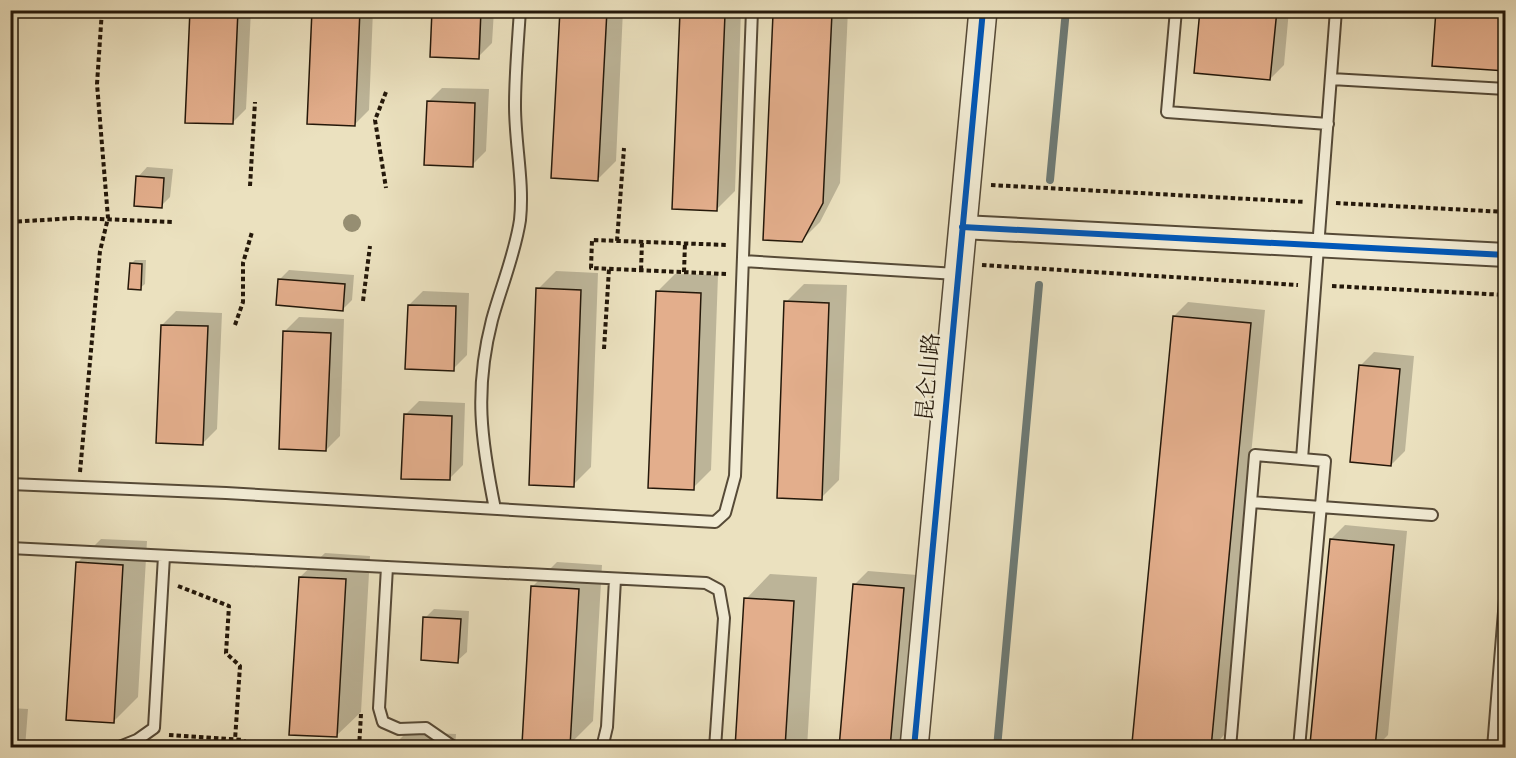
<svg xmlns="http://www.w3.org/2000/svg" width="1516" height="758" font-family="'IM FELL English','Noto Serif SC',serif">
<rect width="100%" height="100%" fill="#ebe1bf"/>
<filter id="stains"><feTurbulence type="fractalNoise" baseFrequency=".00333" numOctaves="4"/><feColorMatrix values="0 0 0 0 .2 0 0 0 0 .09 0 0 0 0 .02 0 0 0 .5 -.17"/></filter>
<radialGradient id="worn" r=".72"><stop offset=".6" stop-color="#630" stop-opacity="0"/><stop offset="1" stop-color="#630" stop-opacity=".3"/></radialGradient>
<path fill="#0003" d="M191,10H251L246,109L232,123Z
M314,10H373L369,110L355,124Z
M434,10H494L492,43L478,57Z
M561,10H623L616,161L598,179Z
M684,10H741L735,191L717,209L681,13Z
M779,10H848L840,183L820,222L801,241L774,15Z
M1202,10H1289L1284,65L1270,79Z
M442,88L489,89L486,151L472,165L428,102Z
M147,167L173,169L170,197L161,206L138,177Z
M135,260H146L145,284L140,288L131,264Z
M289,270L354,275L352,300L343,309L280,279Z
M556,271L598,273L591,467L573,485L538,289Z
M675,274L718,275L711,470L693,488L657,292Z
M804,284L847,285L839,480L821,498L786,302Z
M423,291L469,293L467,355L453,369L409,305Z
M1188,302L1265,310L1224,735L1212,748L1134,742L1174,316Z
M176,311L222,313L217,429L203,443L162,325Z
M299,317L344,319L340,436L326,450L285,331Z
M1374,352L1414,356L1405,451L1391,465L1360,366Z
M419,401L465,403L463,465L449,479L405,415Z
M1345,525L1407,531L1388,735L1375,748L1312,743L1331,539Z
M101,539L147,541L138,697L113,722L77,563Z
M325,553L370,556L361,712L336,736L300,577Z
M557,562L602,565L593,721L569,745L533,586Z
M868,571L917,575L902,748H841L854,585Z
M770,574L817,577L807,748H736L746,599Z
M434,609L469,611L467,652L457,661L425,618Z
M10,708L28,709L25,748H10Z
M407,732L456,734L455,748H391Z"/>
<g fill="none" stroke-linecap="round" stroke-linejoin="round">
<path stroke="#6d7a75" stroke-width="8" d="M1050,180L1066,10
M997,748L1039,285"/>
</g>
<path fill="#e3ae8c" stroke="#24180a" stroke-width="1.5" d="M190,10H238L233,124L185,123Z
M312,10H360L355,126L307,124Z
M432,10H481L479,59L430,57Z
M560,10H607L598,181L551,178Z
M1200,10H1277L1270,80L1194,73Z
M1436,10H1506V71L1432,66Z
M680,12L725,14L717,211L672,209Z
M832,13L823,203L802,242L763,240L773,14Z
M427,101L475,103L473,167L424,165Z
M136,176L164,178L162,208L134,206Z
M130,263L142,264L141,290L128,289Z
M278,279L345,284L343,311L276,305Z
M536,288L581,290L574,487L529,485Z
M656,291L701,293L694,490L648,488Z
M784,301L829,303L822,500L777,498Z
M408,305L456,306L454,371L405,369Z
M1173,316L1251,323L1211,748L1132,743Z
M161,325L208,326L203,445L156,443Z
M283,331L331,333L326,451L279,449Z
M1359,365L1400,369L1391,466L1350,462Z
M404,414L452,416L450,480L401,479Z
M1330,539L1394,545L1375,748L1310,744Z
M76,562L123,565L114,723L66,720Z
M299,577L346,579L337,737L289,735Z
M853,584L904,588L890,748H839Z
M531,586L579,589L570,747L522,744Z
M744,598L794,601L785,748H735Z
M423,617L461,619L458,663L421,660Z"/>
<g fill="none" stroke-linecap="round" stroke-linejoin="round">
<defs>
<path id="service" d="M1176,10L1167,112L1328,124
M1331,79L1506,89
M743,261L957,274
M1302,459L1336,10
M10,484L226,493L715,522L725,513L735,476L752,10
M1251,502L1432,515
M495,509C481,440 474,390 492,320C501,287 515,254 520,220C524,182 515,144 515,106C515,74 518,42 520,10
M10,548L706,583L719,590L724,618L715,748
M387,567L379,708L383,722L399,729L426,728L455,748
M117,748L137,740L154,728L164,556
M602,748L607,727L615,579
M1230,748L1255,455L1325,461L1299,748
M1493,748L1506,587"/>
<path id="minor" d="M962,227L1506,255"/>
<path id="tertiary" d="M914,748L983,10"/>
</defs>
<use href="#service" stroke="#564a37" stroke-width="14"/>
<use href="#minor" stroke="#564a37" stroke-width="26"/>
<use href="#tertiary" stroke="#564a37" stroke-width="30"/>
<path stroke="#24180a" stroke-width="4" stroke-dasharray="4.5 3" stroke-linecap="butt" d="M386,92L375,120L386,188
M991,185L1305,202
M250,186L255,102
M1336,203L1506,212
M10,222L76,218L172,222
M617,241L624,148
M982,265L1298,285
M641,270L642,242
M684,272L685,243
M726,274L591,268L592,240L728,245
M1332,286L1506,295
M363,301L370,246
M235,325L243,302V263L252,232
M604,349L609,269
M80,472L100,251L108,218L97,84L102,10
M178,586L229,606L226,653L240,666L235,740
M169,735L243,740L253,748
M359,748L361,714"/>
<use href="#service" stroke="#f2ecd5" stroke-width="10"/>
<use href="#minor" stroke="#f2ecd5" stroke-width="22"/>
<use href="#tertiary" stroke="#f2ecd5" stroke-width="27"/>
<defs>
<path id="cycleway" d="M962,227L1506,255
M914,748L983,10"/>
</defs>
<use href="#cycleway" stroke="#f2ecd5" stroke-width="10"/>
<use href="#cycleway" stroke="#0057b8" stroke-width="6"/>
</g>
<circle fill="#968e72" cx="352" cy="223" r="9"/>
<g text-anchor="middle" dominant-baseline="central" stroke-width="4.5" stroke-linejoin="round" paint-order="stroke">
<g font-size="22" fill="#24180a" stroke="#f2ecd5">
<text transform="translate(929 377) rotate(-85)">昆仑山路</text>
</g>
</g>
<rect width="1516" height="758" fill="none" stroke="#ebe1bf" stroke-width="36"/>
<rect x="12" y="12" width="1492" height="734" fill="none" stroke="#24180a" stroke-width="3"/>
<rect x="18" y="18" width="1480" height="722" fill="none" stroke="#24180a" stroke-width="1.5"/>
<rect width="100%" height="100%" filter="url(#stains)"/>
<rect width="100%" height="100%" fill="url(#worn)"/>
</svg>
